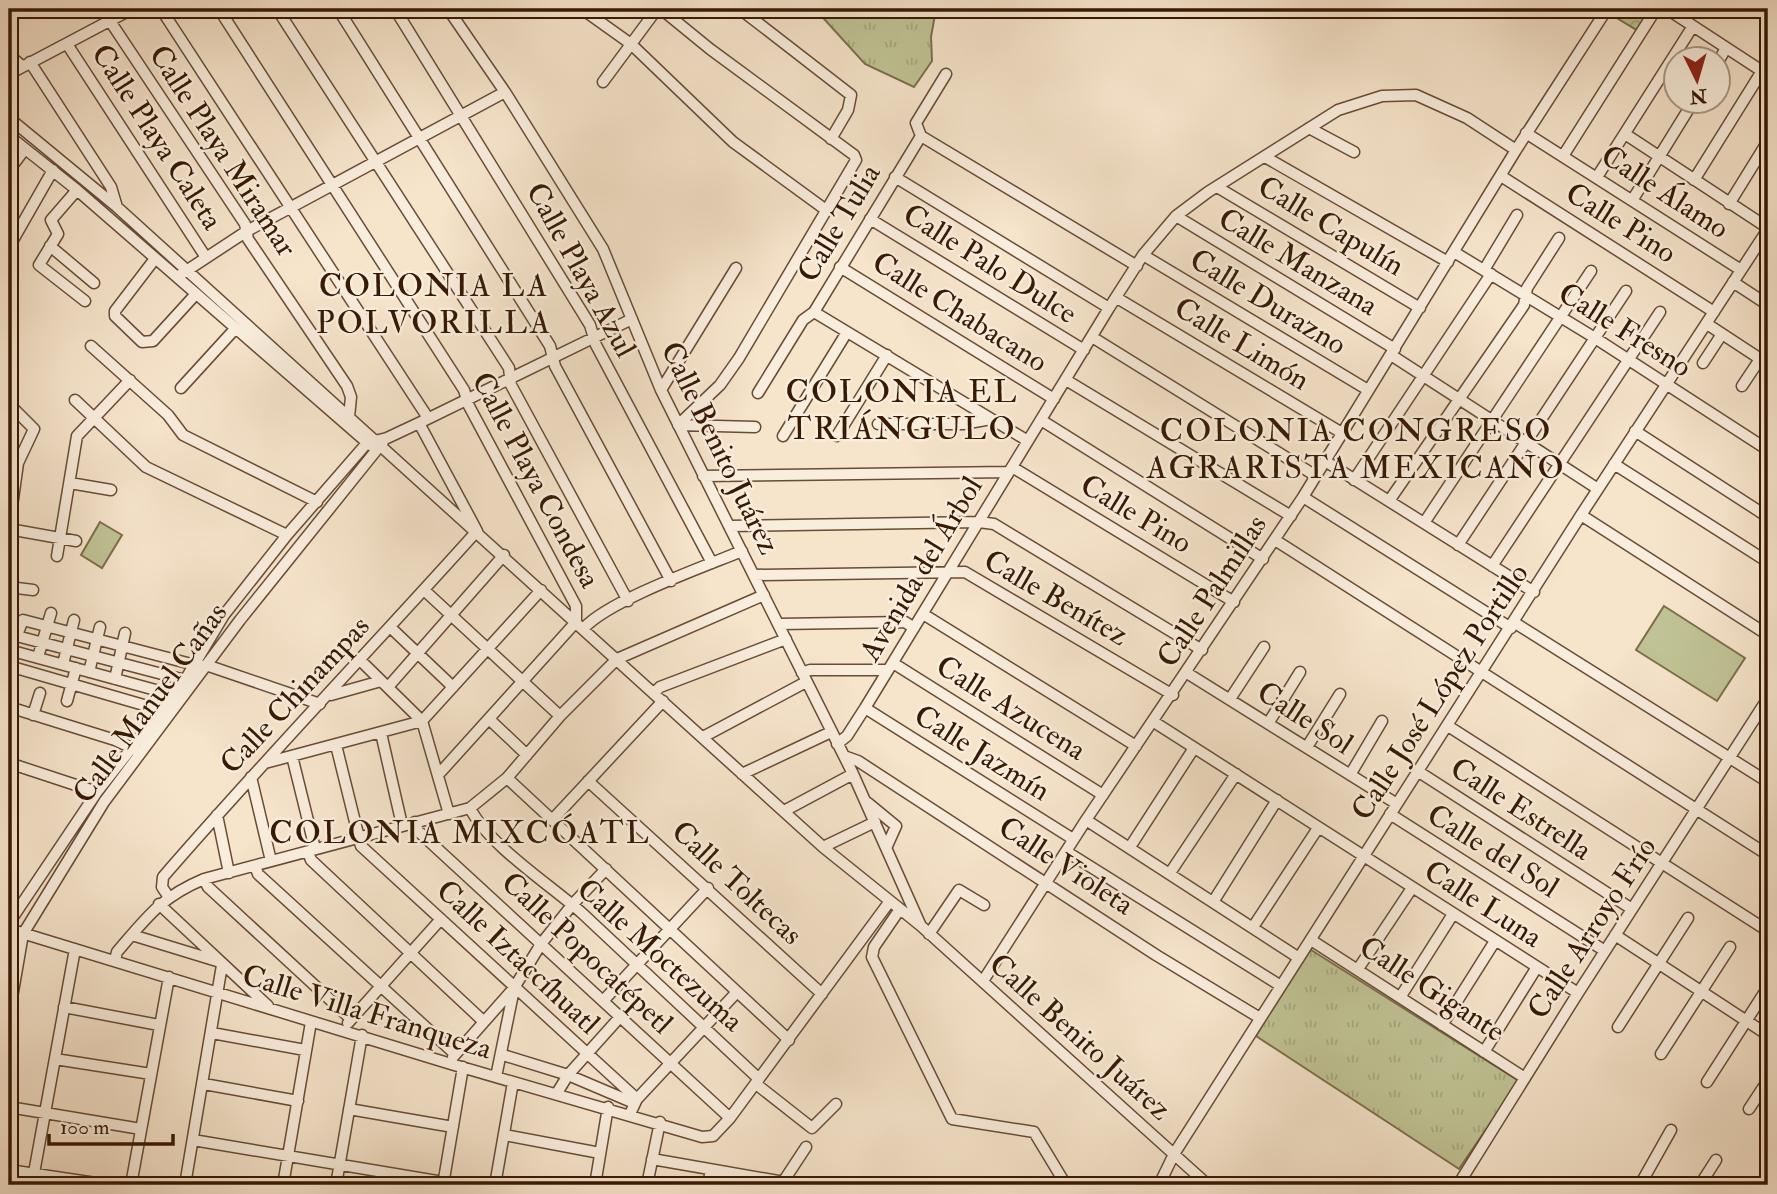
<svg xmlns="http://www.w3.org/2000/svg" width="1777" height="1194" font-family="'IM FELL Double Pica',serif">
<defs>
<pattern id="grass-tufts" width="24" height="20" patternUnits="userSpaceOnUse" patternTransform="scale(1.75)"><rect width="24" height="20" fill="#c0c395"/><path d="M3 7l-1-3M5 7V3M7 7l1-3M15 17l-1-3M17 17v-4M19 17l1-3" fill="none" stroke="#a6a77f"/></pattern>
<pattern id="park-crowns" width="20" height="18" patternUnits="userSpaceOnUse" patternTransform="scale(1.75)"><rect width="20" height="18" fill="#c0c395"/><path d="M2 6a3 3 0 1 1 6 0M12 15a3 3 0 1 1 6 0" fill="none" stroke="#a6a77f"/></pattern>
</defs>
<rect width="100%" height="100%" fill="#f6e4cb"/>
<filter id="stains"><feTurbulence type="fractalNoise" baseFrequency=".00286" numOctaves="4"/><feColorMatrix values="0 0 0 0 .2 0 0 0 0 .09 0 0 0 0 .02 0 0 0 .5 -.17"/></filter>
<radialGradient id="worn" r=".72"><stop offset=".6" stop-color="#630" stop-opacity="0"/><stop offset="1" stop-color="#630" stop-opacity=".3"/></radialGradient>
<path fill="url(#grass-tufts)" stroke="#7c6e4c" stroke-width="2" d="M815,9H936L931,37L932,61L914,87L865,64Z
M1308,948L1519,1081L1459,1169L1256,1036Z"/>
<path fill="url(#park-crowns)" stroke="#7c6e4c" stroke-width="2" d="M1620,9H1653L1640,32L1615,17Z"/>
<path fill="#c0c395" stroke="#7c6e4c" stroke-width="2" d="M100,522L122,535L102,568L81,555Z
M1664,606L1745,658L1717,701L1636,650Z"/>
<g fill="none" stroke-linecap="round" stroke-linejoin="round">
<defs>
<path id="minor" d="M161,9L428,418
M219,9L464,390L469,406L576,606V622L438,775
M277,9L509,368L511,385L628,601
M338,9L550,346L555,366L671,581
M395,9L590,325L596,345L712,563
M448,9L505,92L603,249L661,390L853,774L920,924
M582,9L631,44L733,142L826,210
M661,9L710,49L854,155L856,160L739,358L720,385L678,425
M740,9L851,95L848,110L831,139
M792,9L795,11
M1667,9L1768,75
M1760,9L1768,14
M9,13L16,9
M110,21L245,224L248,239L347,386L351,397L349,417
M67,44L205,256
M9,55L22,66
M30,62L111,187L117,207
M1718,62L1726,48
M9,74L132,9
M603,82L657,9
M9,118L117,207L823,847L920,925L1208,1185
M1309,128L1354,152
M1526,133L1741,270
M1625,134L1768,228
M9,136L77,190L370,445
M921,136L1137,266
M1563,156L1656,9
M1265,157L1448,262
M9,170L25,149
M1501,176L1714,312
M895,177L1109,308
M1597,177L1693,26
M1694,180L1762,71
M1217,187L1420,308
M77,190L51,220L58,234L39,265L85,301
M1633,199L1693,102
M1729,204L1768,141
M1176,216L1395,349
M870,219L1084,350
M50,246L94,283
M9,247L53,170
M1454,252L1595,338L1768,450
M1143,255L1368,390
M154,260L115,311V316L142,342L153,341L195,295
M840,267L1054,399
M1484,270L1517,215
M180,275L247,231L505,92
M1733,282L1768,305
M1117,298L1342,433
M814,312L1028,441
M1707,324L1768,364
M1092,337L1316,476
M91,346L168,415L183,435L317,502
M1391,355L1598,489
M1703,363L1722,334
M1066,380L1291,516
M1742,386L1760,359
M181,388L234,330
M661,390L736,268
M758,393L803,320L814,312L921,136L916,123L946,74
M75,400L146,467L287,535
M9,404L34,429L18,463L9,528
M1041,420L1263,559
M878,424H963L991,419
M678,425L755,427
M1635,431L1768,517
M783,436L847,332
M837,436L887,355
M1325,461L1534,592
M1614,464L1768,562
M1012,467L1234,602
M703,476L1009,472
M1354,480L1491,274
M70,483L111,490
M1303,497L1511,628
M1389,501L1524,305L1527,288L1559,238
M1581,515L1768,635
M1424,523L1591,271
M729,526L979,522L994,524L1202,650
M9,529L76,541
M1275,540L1768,855
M1458,545L1626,291
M57,556L77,436L130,380
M1492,566L1660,312
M754,575L965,572L1173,695
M9,587L33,590
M424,590L560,716
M923,614L1136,746
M1515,623L1768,782
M779,624L905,622L914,628
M390,627L453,687
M584,628C610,600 703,567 742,551
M9,634L185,680
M17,635L23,620L195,665L209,666L320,704
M9,650L174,695
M38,657L51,613
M361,661L422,721L449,814
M893,663L1103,795
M63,664L74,620
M9,666L161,710
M89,672L100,627
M802,673L810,670H888
M1187,673L1397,804
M115,679L125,633
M388,687L504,555
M654,693L660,687L786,639
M331,695L381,681
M1230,699L1264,647
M67,701L76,668
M9,707L115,740L136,750
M865,708L1073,839
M33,715L40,693
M489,719L527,755
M1154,722L1578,993
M1269,722L1300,672
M1448,726L1768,931
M381,733L402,825
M703,737L806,682
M837,744L847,736L865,708L1109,308L1143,255L1176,216L1208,192L1338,110L1382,96L1416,95L1467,118L1516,150L1607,9
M336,745L361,846L637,1099L630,1114
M1307,747L1340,694
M292,756L315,849
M844,756L858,761L1156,955L1260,1018
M9,763L97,792
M265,763L422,721L541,590
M1419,772L1632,909
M742,774L831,732
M1350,775L1382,721
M251,777L271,861
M507,778L789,1040
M588,781L822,994
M868,803L896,826L887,846
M470,808C488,845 552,886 583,914C642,969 700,1024 759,1079
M784,811L853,774
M1390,814L1605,951
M217,815L229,873
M554,818L663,701
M1086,820L1299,958
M415,822L418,831L730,1118
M823,847L875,822
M1130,847L1194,748
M308,852L311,860L482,1020
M1067,852L1281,986
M255,866L258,874L454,1053
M1170,873L1236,774
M204,879L208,887L351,1019
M168,896L162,887L163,877C265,759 373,647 477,531L419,423
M1213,902L1277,800
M159,904L268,1006
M900,909L874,947L872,957L952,1119L1034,1132L1066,1185
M9,923L97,792L185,680L224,615L287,535L367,443L387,438L419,423L632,319
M1253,927L1318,828
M9,929L451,1064L702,1137L713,1136L730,1118L890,901
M929,934L959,890L984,905
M132,935L217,961
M1615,935L1768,1035
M1311,940L1525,1078
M115,960L117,952C147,917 161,897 204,879L470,808L507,778L560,716L617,659L764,595
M1358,969L1412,888
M983,981L1086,820L1303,497L1516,150
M1401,996L1453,914
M603,1001L708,888
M64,1007L159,1025
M9,1015L23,934L104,802L240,620L383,442
M348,1023L441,919
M1442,1025L1495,941
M1618,1027L1688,918
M212,1033L305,1050
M1484,1052L1537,967
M1661,1054L1730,947
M503,1055L568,1075L634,1103
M453,1057L514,988L541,944L572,905L606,869
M55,1059L151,1074
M496,1077L514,989
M1707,1082L1768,987
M204,1084L298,1101
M756,1084L812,1128L836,1104
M557,1093L568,1075L620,1017
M637,1099L737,992
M9,1107L141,1129
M349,1109L453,1127
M1749,1109L1768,1080
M505,1135L600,1153
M193,1140L443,1182
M652,1159L801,1185
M9,1170L109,1185
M34,1173L75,949
M783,1182L806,1147
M131,1185L169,977
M185,1185L222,965
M283,1185L311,1022
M336,1185L362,1035
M443,1185L463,1067
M495,1185L513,1082
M595,1185L608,1107
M647,1185L660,1122
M708,1185L711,1170
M1159,1185L1174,1154L1581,515L1768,229
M1458,1185L1578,993L1768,698
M1640,1185L1671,1130
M1700,1185L1716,1160
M1764,1185L1768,1178"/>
</defs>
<use href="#minor" stroke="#674c36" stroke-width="13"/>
<use href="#minor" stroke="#f9eddd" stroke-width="10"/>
</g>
<g text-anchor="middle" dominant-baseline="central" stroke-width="5" stroke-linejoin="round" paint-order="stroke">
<g font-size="30" fill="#371904" stroke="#f9eddd">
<text transform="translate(157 137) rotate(57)">Calle Playa Caleta</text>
<text transform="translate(223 151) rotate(57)">Calle Playa Miramar</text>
<text transform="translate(1665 192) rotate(33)">Calle Álamo</text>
<text transform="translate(839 223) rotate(-59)">Calle Tulia</text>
<text transform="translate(1621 223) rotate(32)">Calle Pino</text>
<text transform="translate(1331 226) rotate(31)">Calle Capulín</text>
<text transform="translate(1298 262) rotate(31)">Calle Manzana</text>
<text transform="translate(990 264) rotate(32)">Calle Palo Dulce</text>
<text transform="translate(581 270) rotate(61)">Calle Playa Azul</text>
<text transform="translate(1268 302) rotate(31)">Calle Durazno</text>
<text transform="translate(960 312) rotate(32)">Calle Chabacano</text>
<text transform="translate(1625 330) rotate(32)">Calle Fresno</text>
<text transform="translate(1242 344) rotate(31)">Calle Limón</text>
<text transform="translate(720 448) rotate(64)">Calle Benito Juárez</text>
<text transform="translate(536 480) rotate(62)">Calle Playa Condesa</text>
<text transform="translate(1136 514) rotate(31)">Calle Pino</text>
<text transform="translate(921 569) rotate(-59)">Avenida del Árbol</text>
<text transform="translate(1212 591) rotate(-57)">Calle Palmillas</text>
<text transform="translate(1056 598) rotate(30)">Calle Benítez</text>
<text transform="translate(1440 692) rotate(-57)">Calle José López Portillo</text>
<text transform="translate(295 695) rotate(-47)">Calle Chinampas</text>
<text transform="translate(150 703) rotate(-54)">Calle Manuel Cañas</text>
<text transform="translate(1011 708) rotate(32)">Calle Azucena</text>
<text transform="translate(1305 718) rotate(33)">Calle Sol</text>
<text transform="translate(982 753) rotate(32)">Calle Jazmín</text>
<text transform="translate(1521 809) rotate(33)">Calle Estrella</text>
<text transform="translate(1493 851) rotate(32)">Calle del Sol</text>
<text transform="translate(1066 866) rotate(33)">Calle Violeta</text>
<text transform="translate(737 883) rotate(43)">Calle Toltecas</text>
<text transform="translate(1483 904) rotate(33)">Calle Luna</text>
<text transform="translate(1592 928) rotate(-57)">Calle Arroyo Frío</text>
<text transform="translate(587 953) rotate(43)">Calle Popocatépetl</text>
<text transform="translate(660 955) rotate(42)">Calle Moctezuma</text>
<text transform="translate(518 957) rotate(43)">Calle Iztaccíhuatl</text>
<text transform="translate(1432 989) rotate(33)">Calle Gigante</text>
<text transform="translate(367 1012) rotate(17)">Calle Villa Franqueza</text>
<text transform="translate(1080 1037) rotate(42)">Calle Benito Juárez</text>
</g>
<g font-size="32" letter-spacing="2" fill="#371904" stroke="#f9eddd">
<text x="434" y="286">COLONIA LA<tspan x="434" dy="37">POLVORILLA</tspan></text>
<text x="902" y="392">COLONIA EL<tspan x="902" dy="37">TRIÁNGULO</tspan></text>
<text x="1356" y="431">COLONIA CONGRESO<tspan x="1356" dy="37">AGRARISTA MEXICANO</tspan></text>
<text x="460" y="833">COLONIA MIXCÓATL</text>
</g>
</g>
<rect width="1777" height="1194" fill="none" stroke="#f6e4cb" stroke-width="35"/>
<rect x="10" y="10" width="1756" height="1173" fill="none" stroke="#371904" stroke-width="3.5"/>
<rect x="18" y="18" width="1742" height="1159" fill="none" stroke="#371904" stroke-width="2"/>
<g transform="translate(1697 80) rotate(175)"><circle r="33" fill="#f9eddd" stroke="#ab9886" stroke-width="2"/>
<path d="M0-5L12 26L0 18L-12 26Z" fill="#8f2418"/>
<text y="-10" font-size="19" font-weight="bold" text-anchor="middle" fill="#371904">N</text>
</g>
<path d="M49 1134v10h124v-10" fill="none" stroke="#371904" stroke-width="3.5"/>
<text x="60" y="1134" font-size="21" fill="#371904" stroke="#f9eddd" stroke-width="5" paint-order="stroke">100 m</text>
<rect width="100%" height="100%" filter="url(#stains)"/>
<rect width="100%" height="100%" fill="url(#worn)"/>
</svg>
